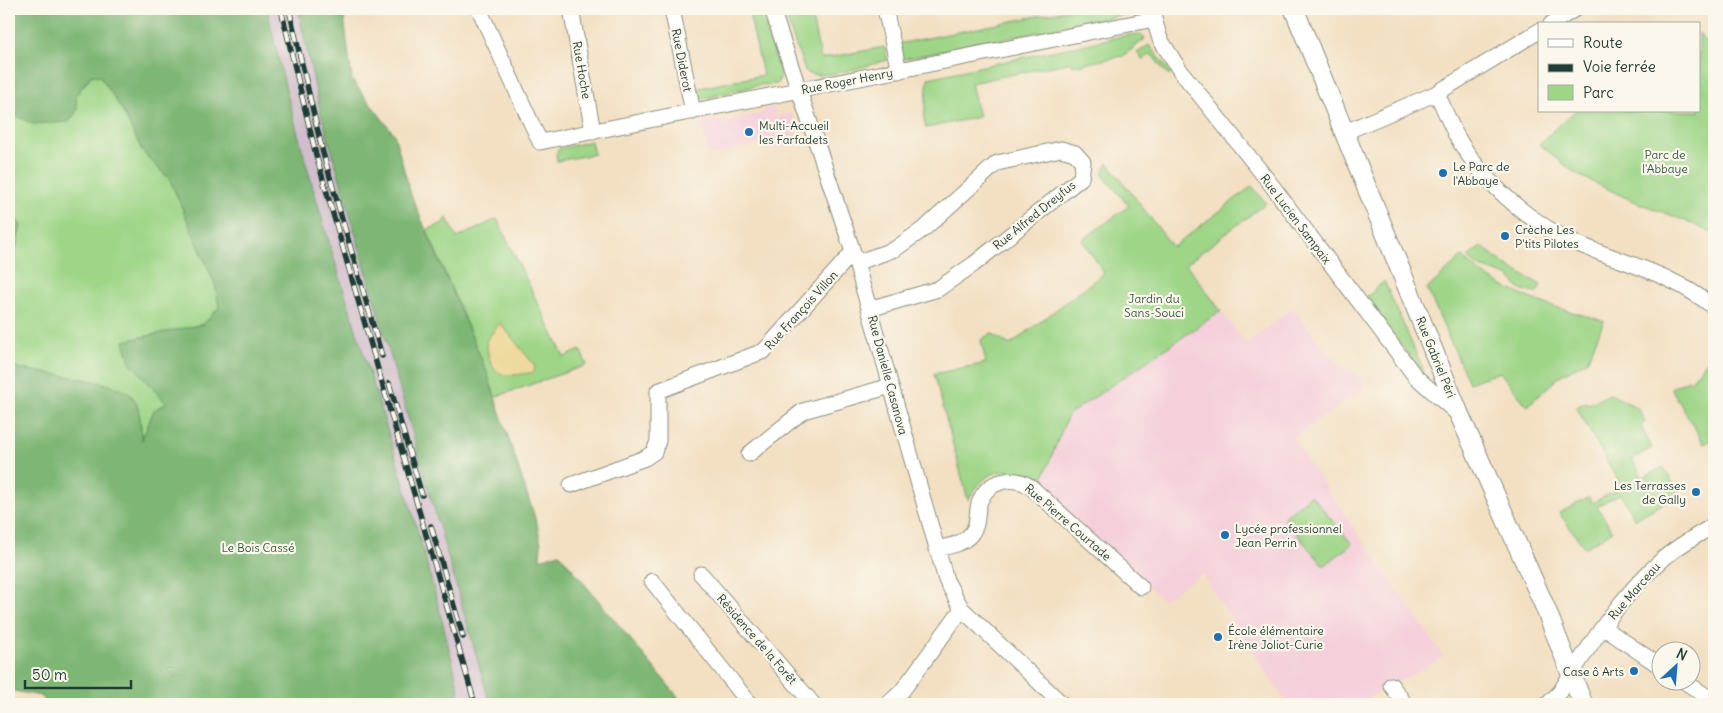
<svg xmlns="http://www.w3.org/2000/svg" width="1723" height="713" font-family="Delius,sans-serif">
<rect width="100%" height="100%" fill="#fbf7ec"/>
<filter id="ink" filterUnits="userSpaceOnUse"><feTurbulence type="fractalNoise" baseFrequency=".02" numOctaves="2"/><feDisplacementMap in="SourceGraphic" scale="10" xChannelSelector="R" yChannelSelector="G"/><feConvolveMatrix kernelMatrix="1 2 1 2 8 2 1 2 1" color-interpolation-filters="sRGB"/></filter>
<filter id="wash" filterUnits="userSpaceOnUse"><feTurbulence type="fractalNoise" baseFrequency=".0096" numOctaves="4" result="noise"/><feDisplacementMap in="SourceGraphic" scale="20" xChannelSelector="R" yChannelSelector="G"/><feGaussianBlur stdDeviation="1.12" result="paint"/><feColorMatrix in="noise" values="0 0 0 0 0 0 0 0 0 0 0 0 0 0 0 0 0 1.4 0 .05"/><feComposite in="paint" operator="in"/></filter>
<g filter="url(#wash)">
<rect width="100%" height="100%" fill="#f3e0c3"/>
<path fill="#f5cfda" d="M774,107L776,117L792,113L798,144L772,149L770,141L708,156L701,121L717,118L719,122L764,113L763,110Z
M1292,308L1335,361L1364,379L1363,388L1292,439L1444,657L1359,704H1287L1202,574L1163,600L1040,490L1068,415L1221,311L1246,344Z"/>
<path fill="#d1bdcb" d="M267,9H298L320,110L490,704H462L439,609L295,128Z"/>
<path fill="#9ed587" stroke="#5e895e" d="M748,9H760L781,76L777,84L760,85L698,100L699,88L763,75Z
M783,9H810L821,59L884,47L888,60C870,64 817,83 805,71Z
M1072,9H1123L1128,14L903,59L898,44Z
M1699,33L1714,53V234L1686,221L1633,201L1576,174L1539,144L1575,111H1699Z
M1140,34L1145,39L1123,56L1073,66L1072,62L971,83L979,117L926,128L924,119L928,78L1127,35Z
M1149,45L1172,73L1169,76L1151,54L1143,60L1137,53Z
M92,75L100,76L121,108L143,152L170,180L215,284L219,307L204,324L124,341L166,403L154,410L142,441C141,427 141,408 132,396C120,382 42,373 20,369L9,362V276L21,226L9,208V112L33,124L77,111L76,95Z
M591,141L594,154L557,161L556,154L559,149Z
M1108,163L1173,247L1252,186L1266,203L1186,264L1221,311L1068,415L1041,483C1008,465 989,465 968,500L934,374L986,363L981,340L991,333L1010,345L1104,273L1082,240L1129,206L1102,174Z
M447,218L457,238L497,219L564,357L580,350L587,365L495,397L486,370L427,230L443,223Z
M1481,246L1507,266L1541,285L1537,293L1519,289L1510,277L1478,266L1468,257Z
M1462,257C1504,296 1552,306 1604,321L1587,361L1561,375L1527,406L1500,372L1469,383L1427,289Z
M1384,281L1423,369L1421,371L1366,298Z
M1714,352V439L1704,444L1671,388L1688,380L1691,381Z
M1610,394L1638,408L1645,422L1641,426L1652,448L1632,459L1643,478L1663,467L1680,494L1635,519L1620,494L1597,506L1612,531L1585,548L1559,513L1589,497L1592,503L1622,487L1576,407L1586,402L1588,404Z
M1311,495L1352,544L1324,566L1283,518Z"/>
<path fill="#7eb674" stroke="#4e7a54" d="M9,9H267C318,244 411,469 462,704H48L41,696L9,690V362L20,369C43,373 119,381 132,396C142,408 139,426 142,440L154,410L166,403L130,362L124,341L204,324L219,307L215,284L170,180L143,152L121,108L100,76L91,75L76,95L77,111L69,122L33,124L9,112Z
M298,9H343L352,80L394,134L411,195L486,370L537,524L541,544L540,559L559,553L684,704H490L320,110Z
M9,208L21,226L9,276Z"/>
<path fill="#eeda9e" stroke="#868c69" d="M500,323L535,366L534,372C500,378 491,378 486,341Z"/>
</g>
<g filter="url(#ink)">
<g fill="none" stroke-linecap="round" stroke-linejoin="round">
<defs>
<path id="minor" d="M479,9L540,142L1154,19
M571,9L593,132
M672,9L693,112
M772,9L853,252L946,580L962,609L1062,704
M885,9L899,71
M1155,9L1154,19L1160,39L1179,69L1270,183L1415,376L1460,416
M1551,24L1575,9
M1437,93C1443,107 1449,121 1456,135C1483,183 1532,226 1583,246C1633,266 1669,273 1714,307
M1345,132L1437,93L1539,31
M856,263L895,249L925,228L997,163L1061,149L1075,153L1083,162L1081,178L974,264L938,289L869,309
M749,454L803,411L891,386
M571,485L645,458L654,452L658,441V391L764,351L853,252
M936,549C949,546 962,545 971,534C980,523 975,513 980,501C988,480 1014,475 1031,487L1141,587
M701,574L813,704
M652,581L750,704
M1604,628L1660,666
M1682,680L1714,701
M1391,685L1405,704
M888,704L902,691L962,609
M1548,704L1560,692C1589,646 1621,595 1663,559C1678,545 1697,536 1714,525"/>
<path id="major" d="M1294,9L1460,416L1545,607L1583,704"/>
</defs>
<use href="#minor" stroke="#898e7c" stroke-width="17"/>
<use href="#major" stroke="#898e7c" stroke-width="21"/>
<use href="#minor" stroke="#fff" stroke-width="15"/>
<use href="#major" stroke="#fff" stroke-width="19"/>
<defs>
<path id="rail" d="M281,9L316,155L475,704
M289,9L323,153L382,356
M389,383L422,495
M431,526L463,637"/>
</defs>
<use href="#rail" stroke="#1f3d34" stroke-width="5.5"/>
<use href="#rail" stroke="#fbf7ec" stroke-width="4" stroke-dasharray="11" stroke-linecap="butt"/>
</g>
</g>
<g fill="#1f6fb2" stroke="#fbf7ec" stroke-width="2">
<circle cx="749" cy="132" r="5"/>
<circle cx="1443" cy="173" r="5"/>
<circle cx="1505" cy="236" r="5"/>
<circle cx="1696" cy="492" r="5"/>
<circle cx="1225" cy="535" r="5"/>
<circle cx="1218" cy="637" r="5"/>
<circle cx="1634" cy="671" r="5"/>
</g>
<g text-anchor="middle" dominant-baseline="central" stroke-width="4.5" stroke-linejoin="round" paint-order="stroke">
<g font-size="12" fill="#1f3d34" stroke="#fbf7ec">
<text transform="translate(682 60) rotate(79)">Rue Diderot</text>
<text transform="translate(582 70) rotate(80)">Rue Hoche</text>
<text transform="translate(847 81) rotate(-11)">Rue Roger Henry</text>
<text transform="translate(1034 215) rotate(-39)">Rue Alfred Dreyfus</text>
<text transform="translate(1296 219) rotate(53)">Rue Lucien Sampaix</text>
<text transform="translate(801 310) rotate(-48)">Rue François Villon</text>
<text transform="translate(1436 357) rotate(68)">Rue Gabriel Péri</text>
<text transform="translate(888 375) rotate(75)">Rue Danielle Casanova</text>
<text transform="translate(1068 522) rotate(41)">Rue Pierre Courtade</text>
<text transform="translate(1634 591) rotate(-49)">Rue Marceau</text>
<text transform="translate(757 639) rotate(49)">Résidence de la Forêt</text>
</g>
<g font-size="12" fill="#1f3d34" stroke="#fbf7ec" text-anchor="start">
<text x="759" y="125">Multi-Accueil<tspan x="759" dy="14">les Farfadets</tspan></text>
<text x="1453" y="166">Le Parc de<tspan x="1453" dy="14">l'Abbaye</tspan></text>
<text x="1515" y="229">Crèche Les<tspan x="1515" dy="14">P'tits Pilotes</tspan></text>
<text x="1686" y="485" text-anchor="end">Les Terrasses<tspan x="1686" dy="14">de Gally</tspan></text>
<text x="1235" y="528">Lycée professionnel<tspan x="1235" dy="14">Jean Perrin</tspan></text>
<text x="1228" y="630">École élémentaire<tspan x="1228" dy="14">Irène Joliot-Curie</tspan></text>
<text x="1624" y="671" text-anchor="end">Case ô Arts</text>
</g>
<g font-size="12" fill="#385b45" stroke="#fbf7ec">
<text x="1665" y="154">Parc de<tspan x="1665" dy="14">l'Abbaye</tspan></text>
<text x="1154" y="298">Jardin du<tspan x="1154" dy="14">Sans-Souci</tspan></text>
<text x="258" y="547">Le Bois Cassé</text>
</g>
</g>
<rect width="1723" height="713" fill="none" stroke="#fbf7ec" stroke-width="30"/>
<rect x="1538" y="22" width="162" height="90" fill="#fbf7ec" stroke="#a3ada2"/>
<rect x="1548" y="39" width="25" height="8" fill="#ffffff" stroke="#a3ada2"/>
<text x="1583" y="48" font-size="15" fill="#1f3d34">Route</text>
<rect x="1548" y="64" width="25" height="8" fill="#1f3d34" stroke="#a3ada2"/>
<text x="1583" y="72" font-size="15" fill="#1f3d34">Voie ferrée</text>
<rect x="1548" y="85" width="25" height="15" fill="#9ed587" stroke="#a3ada2"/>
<text x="1583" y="98" font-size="15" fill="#1f3d34">Parc</text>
<g transform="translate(1676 666) rotate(26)"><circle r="24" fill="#fbf7ec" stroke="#a3ada2"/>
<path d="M0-4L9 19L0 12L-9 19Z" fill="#1f6fb2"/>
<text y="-8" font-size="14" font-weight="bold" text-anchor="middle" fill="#1f3d34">N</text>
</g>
<path d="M25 680v8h106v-8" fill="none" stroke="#1f3d34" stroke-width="2.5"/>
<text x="32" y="680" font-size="15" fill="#1f3d34" stroke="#fbf7ec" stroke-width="4" paint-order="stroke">50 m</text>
</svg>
